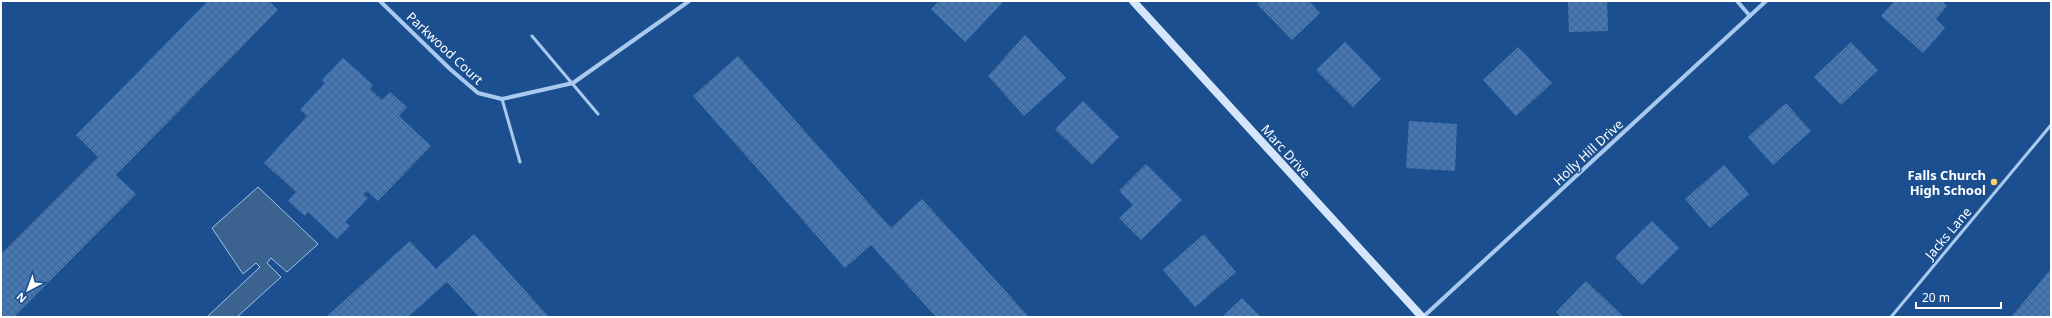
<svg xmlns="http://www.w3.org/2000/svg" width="2052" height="318" font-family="'Noto Sans',sans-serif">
<defs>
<pattern id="building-cross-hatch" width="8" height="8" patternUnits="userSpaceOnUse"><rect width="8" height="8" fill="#4478b7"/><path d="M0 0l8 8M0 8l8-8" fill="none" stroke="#486282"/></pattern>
</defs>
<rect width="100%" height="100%" fill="#1b4f8f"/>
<path fill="#3c6290" stroke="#9cc4f0" d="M258,187L318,244L287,272L271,258L267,263L281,277L237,317H207L260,267L256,263L243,274L212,228Z"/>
<path fill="url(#building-cross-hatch)" d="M208,1H269L278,10L116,175L136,194L14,317H1V254L98,157L76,135Z
M939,1H1004L965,42L931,9Z
M1260,1H1309L1320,13L1292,40L1257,4Z
M1568,1H1607L1608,31L1569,32Z
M1894,1H1942L1947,6L1936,19L1945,28L1923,53L1881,16Z
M1025,35L1066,78L1024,116L988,76Z
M1345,42L1381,79L1353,107L1316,70Z
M1851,42L1878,70L1841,105L1814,77Z
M1518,47L1552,83L1516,116L1483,80Z
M738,56L891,228L922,199L1029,317H936L871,245L845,268L693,96Z
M343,58L373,85L370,89L382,100L390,92L407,107L399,116L431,146L378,201L367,191L363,194L368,198L345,222L350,226L337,239L308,212L305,216L288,201L296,192L264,163L307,116L300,110L325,83L322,80Z
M1083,101L1119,137L1092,165L1055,129Z
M1786,103L1811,131L1773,165L1748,137Z
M1409,121L1457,124L1455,171L1406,168Z
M1146,164L1182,200L1141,240L1119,218L1133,205L1119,191Z
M1724,165L1749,194L1710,228L1685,199Z
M1652,221L1679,248L1642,285L1615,257Z
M474,234L549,317H479L447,282L408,317H326L410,241L436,269Z
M1204,234L1236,272L1195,307L1163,270Z
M2051,269V317H2011Z
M1586,281L1624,317H1561L1556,312Z
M1242,298L1261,317H1222Z"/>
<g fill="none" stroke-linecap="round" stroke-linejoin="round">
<path stroke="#a9c9ee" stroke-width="3" d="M532,36L598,114
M502,99L520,162
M1891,317L2051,125"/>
<path stroke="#a9c9ee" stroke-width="4" d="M380,1L450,69L478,93L502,99L573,83L689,1
M1737,1L1750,16
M1423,317L1766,1"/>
<path stroke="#d6e6fa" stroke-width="8" d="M1133,1L1422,317"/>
</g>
<circle fill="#ffd166" stroke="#1b4f8f" stroke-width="1.5" cx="1994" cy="182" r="4"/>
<g text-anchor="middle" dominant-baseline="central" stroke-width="3" stroke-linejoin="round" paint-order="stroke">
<g font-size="13" fill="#fff" stroke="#1b4f8f">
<text transform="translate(445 48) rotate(43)">Parkwood Court</text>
<text transform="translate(1286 151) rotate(48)">Marc Drive</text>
<text transform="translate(1588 152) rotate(-43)">Holly Hill Drive</text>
<text transform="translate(1948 233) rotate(-50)">Jacks Lane</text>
</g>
<g font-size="13" font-weight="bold" fill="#fff" stroke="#1b4f8f" text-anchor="end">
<text x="1986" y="175">Falls Church<tspan x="1986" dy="15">High School</tspan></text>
</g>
</g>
<rect width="2052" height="318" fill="none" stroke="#ffffff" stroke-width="4"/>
<g transform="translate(28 290) rotate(221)" stroke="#1b4f8f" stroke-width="3" paint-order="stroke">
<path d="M0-3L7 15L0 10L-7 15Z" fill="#ffffff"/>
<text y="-6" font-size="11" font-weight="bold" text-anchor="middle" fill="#ffffff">N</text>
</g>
<path d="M1916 302v6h85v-6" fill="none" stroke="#ffffff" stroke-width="2"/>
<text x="1922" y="302" font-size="12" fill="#ffffff" stroke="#1b4f8f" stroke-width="3" paint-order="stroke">20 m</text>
</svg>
